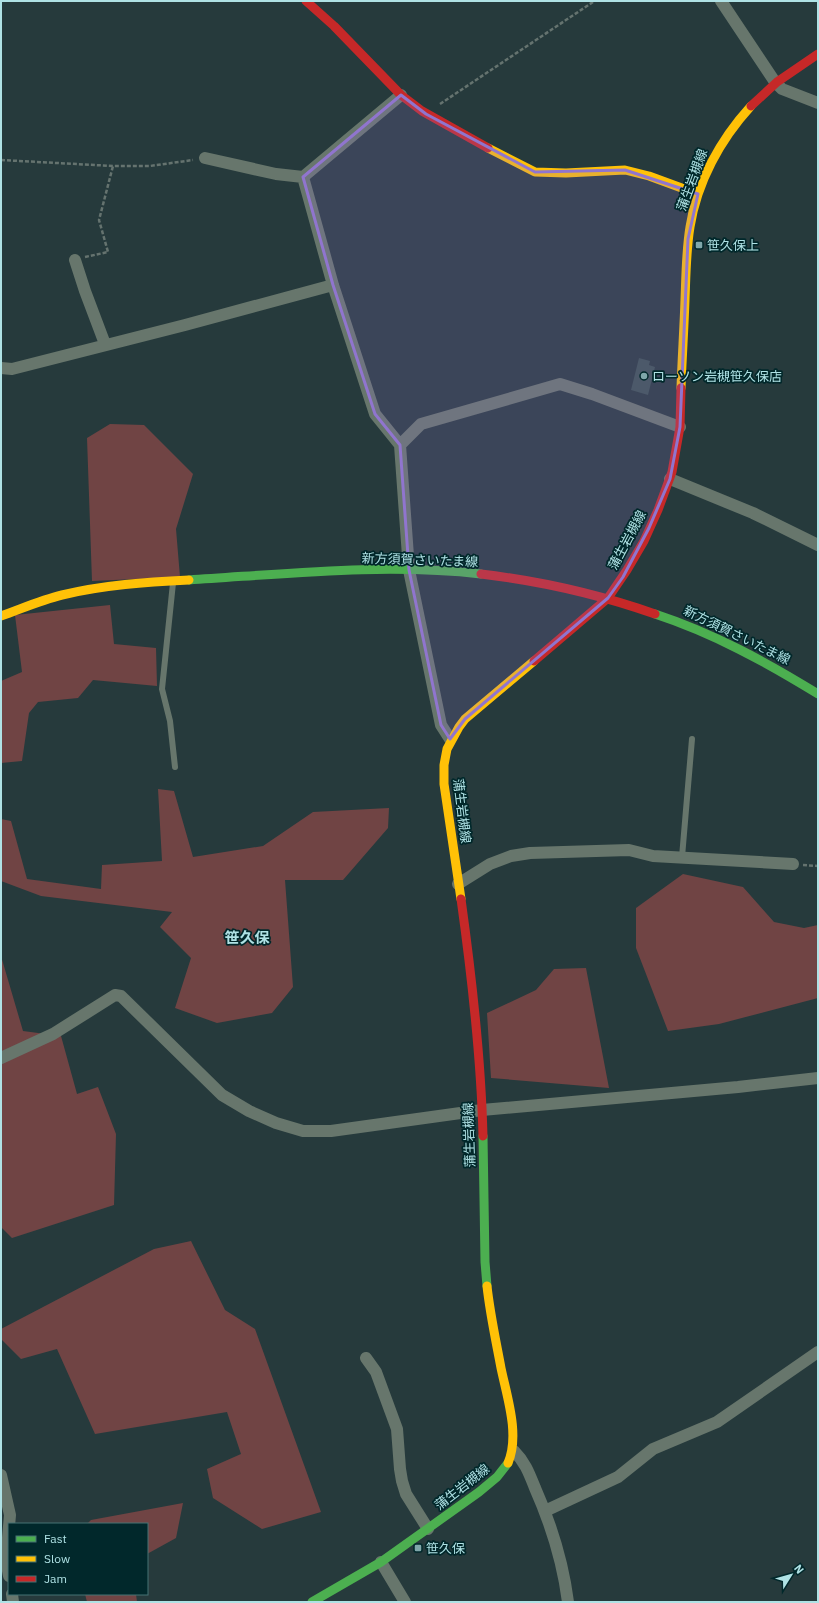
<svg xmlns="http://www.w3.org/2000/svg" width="819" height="1603" font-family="'IBM Plex Sans','Noto Sans JP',sans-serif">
<rect width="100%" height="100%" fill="#263a3c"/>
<path fill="#704444" d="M110,424L144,425L193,474L176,529L180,577L92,581L87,438Z
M110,605L114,644L156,648L157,686L93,680L78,698L38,702L29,713L22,761L1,763V681L22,672L15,615Z
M158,789L174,791L193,857L263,846L313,812L389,808L388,828L343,880H285L293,987L272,1013L217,1023L175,1008L191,958L160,927L172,912L41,896L1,881V819L11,821L27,879L101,889L102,865L162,861Z
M683,874L743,887L774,922L804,928L818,925V998L719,1024L668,1031L636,948V908Z
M1,956L23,1031L61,1036L77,1094L98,1087L116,1134L114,1205L12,1238L1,1227Z
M586,968L609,1088L491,1078L487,1013L536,990L554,969Z
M191,1241L225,1310L255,1329L321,1512L262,1529L213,1498L207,1469L241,1454L227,1412L95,1434L57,1349L21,1359L1,1339V1329L154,1249Z
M183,1503L176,1538L147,1554V1524H87L91,1520Z
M85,1594H136L137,1602H87Z"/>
<path fill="#3b5352" d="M639,358L650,361L649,365L655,367L648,395L631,390Z"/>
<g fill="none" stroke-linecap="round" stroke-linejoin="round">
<path stroke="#65736f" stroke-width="2.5" stroke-dasharray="4 2" stroke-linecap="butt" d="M440,104L593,2
M1,160L113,166H150L193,160
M85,257L108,252L99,220L113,166
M803,865L818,866"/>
<path stroke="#67766c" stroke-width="6" d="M173,583L162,689L170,721L175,767
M682,857L692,739"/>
<path stroke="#67766c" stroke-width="12" d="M721,1L775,82L782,89L818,103
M205,158L276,174L303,177L401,95
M303,177L333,285L375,414L400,445L409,570L441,725L450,739
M75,260L85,291L105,344
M1,368L12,369L185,325L333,285
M400,445L421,424L560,384L592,394L680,427
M670,479L753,513L818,545
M458,884L490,864L511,856L530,853L629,850L653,856L793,864
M1,1058L53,1034L115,995L121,996L222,1095L249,1111L276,1123L303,1131H331L482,1110L738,1087L818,1078
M366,1358L376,1372L397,1429L400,1469L402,1481L406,1494L428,1529
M514,1451C525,1462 529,1473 535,1488C551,1524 563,1563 568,1602
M1,1475L10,1515L6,1560L9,1576
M545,1511L618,1477L653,1449L717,1422L818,1352
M381,1562L405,1602
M12,1594L13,1602"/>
<path stroke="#4caf50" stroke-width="9" d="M189,580C286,574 384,563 481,574
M655,614C713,633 766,662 818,694
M483,1136L485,1262L487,1286
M312,1602L381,1562L479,1492L497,1477L508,1463"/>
<path stroke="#ffc107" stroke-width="9" d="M488,148L535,172L566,173L625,170L649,176L698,194
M681,388C682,359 684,329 685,300C686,276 686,251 690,227C697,182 720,140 751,106
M1,616C21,609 41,600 62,595C103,585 147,582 189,580
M461,899L444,784V765L447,749L459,727L465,719L534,661
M487,1286C490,1314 496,1341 501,1368C507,1397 520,1435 508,1463"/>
<path stroke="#c62828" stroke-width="9" d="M306,1L334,26L401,95L422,111L488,148
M751,106L777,82L818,54
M481,574C540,581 598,594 655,614
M534,661L608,598L627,570L644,541L658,510L672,472L680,427L681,388
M461,899C472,978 481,1056 483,1136"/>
</g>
<path fill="#9075ce" fill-opacity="0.2" stroke="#9075ce" stroke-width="3" stroke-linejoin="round" d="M401,95L426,114L535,172L625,170L698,194L688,239L680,427L670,479L649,528L623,577L608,598L465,719L450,739L441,725L409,570L400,445L375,414L333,285L303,177Z"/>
<g fill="#7fa7aa" stroke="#01282b" stroke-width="1.5">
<rect x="695" y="241" width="8" height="8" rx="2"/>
<circle cx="644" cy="376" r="4"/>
<rect x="414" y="1544" width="8" height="8" rx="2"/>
</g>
<g text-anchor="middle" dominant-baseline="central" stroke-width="3.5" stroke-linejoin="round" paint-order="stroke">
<g font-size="13" fill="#afe2e5" stroke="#01282b">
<text transform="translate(692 180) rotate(-70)">蒲生岩槻線</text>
<text transform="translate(627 540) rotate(-62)">蒲生岩槻線</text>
<text transform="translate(420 560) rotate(2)">新方須賀さいたま線</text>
<text transform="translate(737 635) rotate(26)">新方須賀さいたま線</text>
<text transform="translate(462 811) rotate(83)">蒲生岩槻線</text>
<text transform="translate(469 1135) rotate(-92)">蒲生岩槻線</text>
<text transform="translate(462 1487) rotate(-38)">蒲生岩槻線</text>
</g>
<g font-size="13" fill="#afe2e5" stroke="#01282b" text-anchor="start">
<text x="707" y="245">笹久保上</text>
<text x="652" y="376">ローソン岩槻笹久保店</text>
<text x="426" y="1548">笹久保</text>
</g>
<g font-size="15" font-weight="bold" fill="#afe2e5" stroke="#01282b">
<text x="247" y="937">笹久保</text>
</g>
</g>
<rect width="819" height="1603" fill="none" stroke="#afe2e5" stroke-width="4"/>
<rect x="8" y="1523" width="140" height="72" fill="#01282b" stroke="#477275"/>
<rect x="16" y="1536" width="20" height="6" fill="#4caf50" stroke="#477275"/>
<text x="44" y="1543" font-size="12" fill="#afe2e5">Fast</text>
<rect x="16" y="1556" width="20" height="6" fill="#ffc107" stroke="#477275"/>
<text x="44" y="1563" font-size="12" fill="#afe2e5">Slow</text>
<rect x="16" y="1576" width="20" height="6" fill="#c62828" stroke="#477275"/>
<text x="44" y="1583" font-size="12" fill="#afe2e5">Jam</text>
<g transform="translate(791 1575) rotate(53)" stroke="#01282b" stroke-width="3" paint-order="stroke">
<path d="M0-3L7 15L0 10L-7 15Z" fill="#afe2e5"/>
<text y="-6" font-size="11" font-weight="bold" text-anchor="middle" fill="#afe2e5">N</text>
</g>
</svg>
